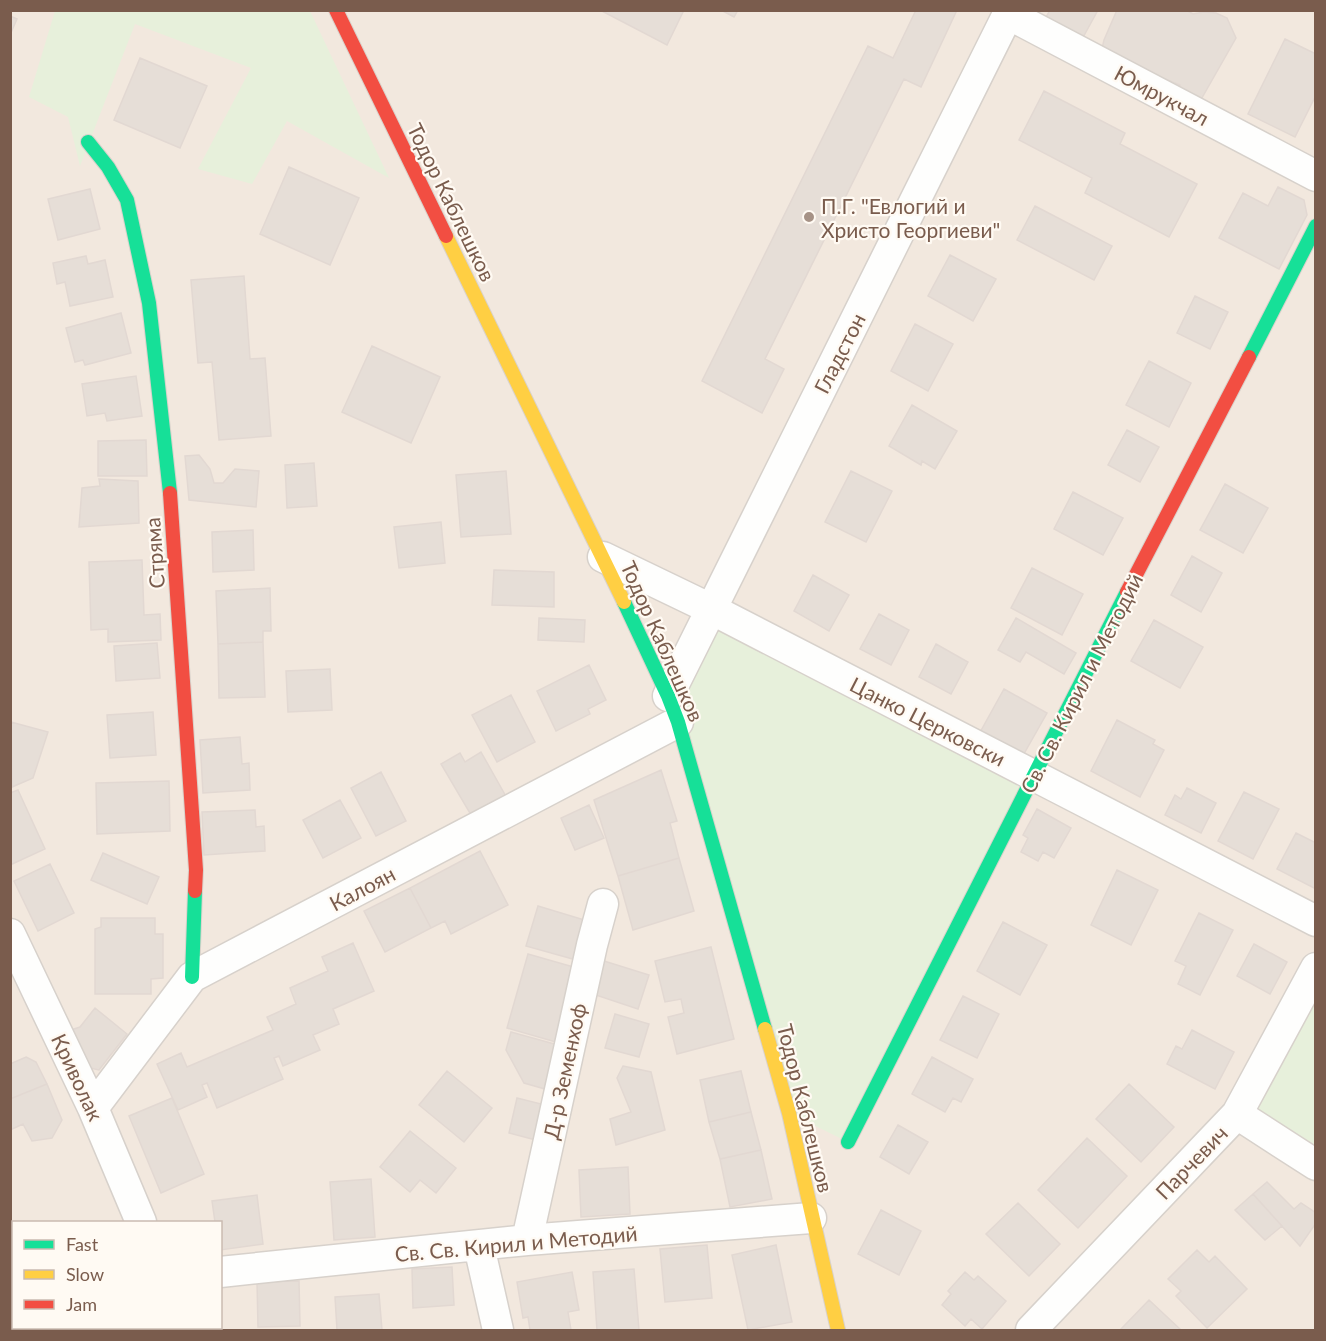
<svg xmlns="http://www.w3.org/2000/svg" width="1326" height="1341" font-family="Lato,sans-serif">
<rect width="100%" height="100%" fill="#f9f5f0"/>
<path fill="#f2e8de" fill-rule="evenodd" d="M10,11H1315V1330H11ZM14,1222H220V1328H14Z"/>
<path fill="#e7f0db" d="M55,11H310L389,178L287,121L252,184L198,169L251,68L135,24L80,166L68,117L29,97Z
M711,609L1033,775L848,1142L789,1113L668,696Z
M1315,998V1145L1254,1107Z"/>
<path fill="#e6ded7" stroke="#e2d8d2" stroke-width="1.5" d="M600,10H684L667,45Z
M721,10H738L734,17Z
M916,10H957L921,87L904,79L765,359L784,369L762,413L702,381L868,46L893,58Z
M1050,10H1098L1081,41L1044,21Z
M1117,10H1186L1193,14L1204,12L1216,13L1227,18L1236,38L1199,103L1175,91L1180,85L1101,53L1104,40Z
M10,16L17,19L10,35Z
M1285,39L1316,54V95L1295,137L1248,114Z
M140,58L207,86L180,148L114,120Z
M1044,91L1125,133L1120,144L1197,184L1169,237L1085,193L1092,178L1019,140Z
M289,167L359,198L330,265L260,234Z
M1278,187L1304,200L1307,215L1279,269L1219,238L1243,193L1268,206Z
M90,189L100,229L58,240L48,199Z
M1035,206L1112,246L1094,280L1017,240Z
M950,255L996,279L973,321L928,296Z
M86,256L88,264L105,260L113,297L70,306L65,282L57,284L53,263Z
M244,276L250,359L265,358L271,436L219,440L212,362L198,363L191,280Z
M1195,296L1228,312L1210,349L1177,333Z
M121,313L131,353L85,365L83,360L75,362L66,328Z
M915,324L953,344L928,391L891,371Z
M372,346L440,377L411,443L342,412Z
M1149,361L1191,383L1169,427L1126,405Z
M136,376L142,416L107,421L105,413L87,416L82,384Z
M912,405L957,431L935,469L922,461L921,465L889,446Z
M1127,430L1159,447L1140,482L1108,465Z
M146,440L147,476H98V441Z
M199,455L210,469L214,483H223L235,469L259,471L256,507L189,500L185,456Z
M314,463L317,506L287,508L285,465Z
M506,471L511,534L461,537L456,475Z
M851,471L892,491L866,542L825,522Z
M99,479L138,481L139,523L79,527L82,488L100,486Z
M1225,484L1268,508L1243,553L1200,530Z
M1073,492L1123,518L1103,555L1054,529Z
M441,522L445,563L399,568L394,527Z
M253,530L254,570L213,572L212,532Z
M1192,556L1222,573L1201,612L1171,595Z
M142,560L144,615L160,614L161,640L108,642V629L91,630L89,562Z
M1032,568L1083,594L1062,635L1011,608Z
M494,570L554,572V607L492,605Z
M813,575L849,595L829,631L794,611Z
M270,588L271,631H263V642L218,644L216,591Z
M879,614L909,630L891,665L860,649Z
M539,618L585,620L584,642L538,640Z
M1016,618L1076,653L1064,674L1026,652L1020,662L998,650Z
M1154,620L1203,647L1180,688L1131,661Z
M263,642L265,697L219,698L218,644Z
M157,643L160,678L116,681L114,646Z
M936,644L968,662L951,694L919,677Z
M589,665L606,700L588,709L590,714L556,731L537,691Z
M330,669L332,710L288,712L286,671Z
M1004,689L1047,713L1021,759L978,736Z
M511,695L535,742L497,762L472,715Z
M153,712L156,755L110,758L107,715Z
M1117,720L1155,740L1153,744L1164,750L1140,797L1091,771Z
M11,722L48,732L33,778L12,787Z
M240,737L242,764L249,763L250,790L203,793L200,740Z
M481,752L508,800L474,820L441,764L460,753L465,762Z
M661,770L677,821L670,823L679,858L618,876L594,800Z
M381,772L406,821L376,836L351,788Z
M169,781L170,831L97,834L96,783Z
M1187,788L1216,803L1201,833L1165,815L1175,795L1181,799Z
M18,790L45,849L10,865V793Z
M1244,792L1279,809L1253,859L1218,841Z
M340,800L361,838L323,858L303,820Z
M589,805L604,838L575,850L561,818Z
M1037,809L1071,828L1054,858L1043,852L1038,861L1021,852L1028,838L1023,835Z
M255,810L256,827L264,826L265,851L204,855L202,812Z
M1296,833L1316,843V889L1277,869Z
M480,851L508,905L451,934L445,921L431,928L410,888Z
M103,853L159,877L147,904L91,880Z
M679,858L694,911L633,930L618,876Z
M50,864L74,913L38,931L14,881Z
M1117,870L1158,890L1131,945L1091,925Z
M410,888L431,928L385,952L364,911Z
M538,906L591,922L580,961L526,946Z
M1199,913L1233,930L1200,995L1178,984L1186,966L1175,961Z
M101,918H155V934H163V978L151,979V994H95V929L101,927Z
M1003,922L1047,945L1020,995L977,971Z
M353,943L374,991L333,1009L339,1024L313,1035L320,1050L283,1066L279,1056L274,1058L283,1079L217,1108L207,1083L202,1085L207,1097L178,1110L157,1064L181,1053L187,1067L273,1030L267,1017L296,1004L290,988L328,971L322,957Z
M1254,944L1287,962L1270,994L1237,976Z
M711,947L734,1039L677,1054L668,1017L684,1013L681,999L665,1002L655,961Z
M528,954L577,968L556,1042L507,1028Z
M604,961L649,975L638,1009L593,994Z
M963,996L999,1014L977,1058L940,1040Z
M95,1008L127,1034L99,1070L77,1065L62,1033L80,1027Z
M615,1014L649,1024L639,1057L605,1048Z
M1192,1030L1234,1052L1215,1089L1167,1064L1176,1046L1182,1049Z
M511,1032L558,1045L545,1089L524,1083L506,1050Z
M26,1057L36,1062L47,1084L10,1099V1064Z
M932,1057L973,1079L961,1102L953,1098L945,1112L912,1094Z
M623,1066L651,1072L665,1130L616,1145L610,1119L631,1112L617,1078Z
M447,1071L492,1108L464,1142L419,1105Z
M741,1071L751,1112L709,1122L700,1080Z
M47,1084L62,1120L52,1138L32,1141L23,1124L10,1130V1099Z
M1129,1084L1174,1127L1141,1162L1096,1119Z
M172,1098L204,1174L161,1193L129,1116Z
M517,1098L545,1105L536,1140L509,1133Z
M751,1112L761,1150L720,1159L709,1122Z
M898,1125L928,1142L909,1174L880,1157Z
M410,1131L456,1168L436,1193L420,1180L410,1192L380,1167Z
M1087,1138L1127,1176L1078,1228L1038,1190Z
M761,1150L772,1199L730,1207L720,1159Z
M628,1167L630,1214L581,1217L579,1170Z
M371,1179L375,1237L334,1240L330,1182Z
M1267,1182L1294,1209L1301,1203L1316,1213V1223L1300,1246L1253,1194Z
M1253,1194L1282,1226L1265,1240L1235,1210Z
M257,1195L263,1244L220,1250V1222H215L212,1201Z
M1018,1203L1060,1244L1029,1276L986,1234Z
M881,1210L921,1231L899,1275L858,1254Z
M707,1245L712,1298L665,1302L660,1249Z
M776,1245L792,1322L748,1330L732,1255Z
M1197,1250L1209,1262L1215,1256L1247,1289L1207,1328L1176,1296L1181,1291L1168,1279Z
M14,1264V1324L10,1325V1265Z
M452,1267L454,1305L413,1308L412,1269Z
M634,1269L639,1330H597L593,1272Z
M572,1272L579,1310L568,1312L571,1330H530L528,1317L523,1318L517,1282Z
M965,1272L974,1280L978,1276L1006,1301L982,1329L971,1319L965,1326L942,1305L951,1294L948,1291Z
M299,1281L300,1326L258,1327L257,1282Z
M379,1294L382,1330H337L335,1297Z
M1149,1300L1181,1330H1123L1121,1329Z"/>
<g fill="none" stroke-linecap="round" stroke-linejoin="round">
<defs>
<path id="street" d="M1008,14L1316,176
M603,557L711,609L1316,921
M668,696L1010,10
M10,934L93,1108L141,1222
M93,1108L192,977L678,722
M1237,1114L1316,1165
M527,1240L592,945L603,904
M479,1246L498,1330
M220,1272L527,1240L811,1218
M188,1328L189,1330
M1031,1330L1237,1114L1316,968"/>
<path id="fast" d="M88,142L108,167L127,200L149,303L170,493
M1249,357L1316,226
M624,602L668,696L678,722L765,1029
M192,977L195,891
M848,1142L1127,592"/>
<path id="slow" d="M446,236L624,602
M765,1029L789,1113L838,1330"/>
<path id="jam" d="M336,10L446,236
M170,493L196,870L195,891
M1127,592L1249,357"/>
</defs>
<use href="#street" stroke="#d7d1cb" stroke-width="33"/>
<use href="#fast" stroke="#d9d2cb" stroke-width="16"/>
<use href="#slow" stroke="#d9d2cb" stroke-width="16"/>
<use href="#jam" stroke="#d9d2cb" stroke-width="16"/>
<use href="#street" stroke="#fefefd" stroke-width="30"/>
<use href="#fast" stroke="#16e098" stroke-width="14"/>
<use href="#slow" stroke="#ffcf43" stroke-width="14"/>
<use href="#jam" stroke="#f24e42" stroke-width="14"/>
</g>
<circle fill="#a69286" stroke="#fffaf3" stroke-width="2" cx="809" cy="217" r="6"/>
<g text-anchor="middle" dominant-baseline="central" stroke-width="4.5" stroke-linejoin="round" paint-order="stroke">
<g font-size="21" fill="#7a5c4d" stroke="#fffaf3">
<text transform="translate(1162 95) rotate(28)">Юмрукчал</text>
<text transform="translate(452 202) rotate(64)">Тодор Каблешков</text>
<text transform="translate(839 353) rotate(-63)">Гладстон</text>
<text transform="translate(154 553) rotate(-94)">Стряма</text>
<text transform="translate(663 641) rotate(66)">Тодор Каблешков</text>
<text transform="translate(1081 683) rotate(-63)">Св. Св. Кирил и Методий</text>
<text transform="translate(928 721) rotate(27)">Цанко Церковски</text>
<text transform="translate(362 888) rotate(-28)">Калоян</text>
<text transform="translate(564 1071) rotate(-78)">Д-р Земенхоф</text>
<text transform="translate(78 1077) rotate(65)">Криволак</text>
<text transform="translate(806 1108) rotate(76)">Тодор Каблешков</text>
<text transform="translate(1191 1162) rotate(-46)">Парчевич</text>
<text transform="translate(516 1243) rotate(-5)">Св. Св. Кирил и Методий</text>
</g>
<g font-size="21" fill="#7a5c4d" stroke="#fffaf3" text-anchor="start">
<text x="821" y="205">П.Г. "Евлогий и<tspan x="821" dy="24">Христо Георгиеви"</tspan></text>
</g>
</g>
<rect width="1326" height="1341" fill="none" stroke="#7a5c4d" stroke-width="24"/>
<rect x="12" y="1221" width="210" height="108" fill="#fffaf3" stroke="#cabbb1" stroke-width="1.5"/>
<rect x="24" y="1240" width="30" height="9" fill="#16e098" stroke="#cabbb1" stroke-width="1.5"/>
<text x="66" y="1251" font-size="18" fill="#7a5c4d">Fast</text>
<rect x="24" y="1270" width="30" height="9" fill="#ffcf43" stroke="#cabbb1" stroke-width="1.5"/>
<text x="66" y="1281" font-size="18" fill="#7a5c4d">Slow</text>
<rect x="24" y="1300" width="30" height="9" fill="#f24e42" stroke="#cabbb1" stroke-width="1.5"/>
<text x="66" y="1311" font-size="18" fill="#7a5c4d">Jam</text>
</svg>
